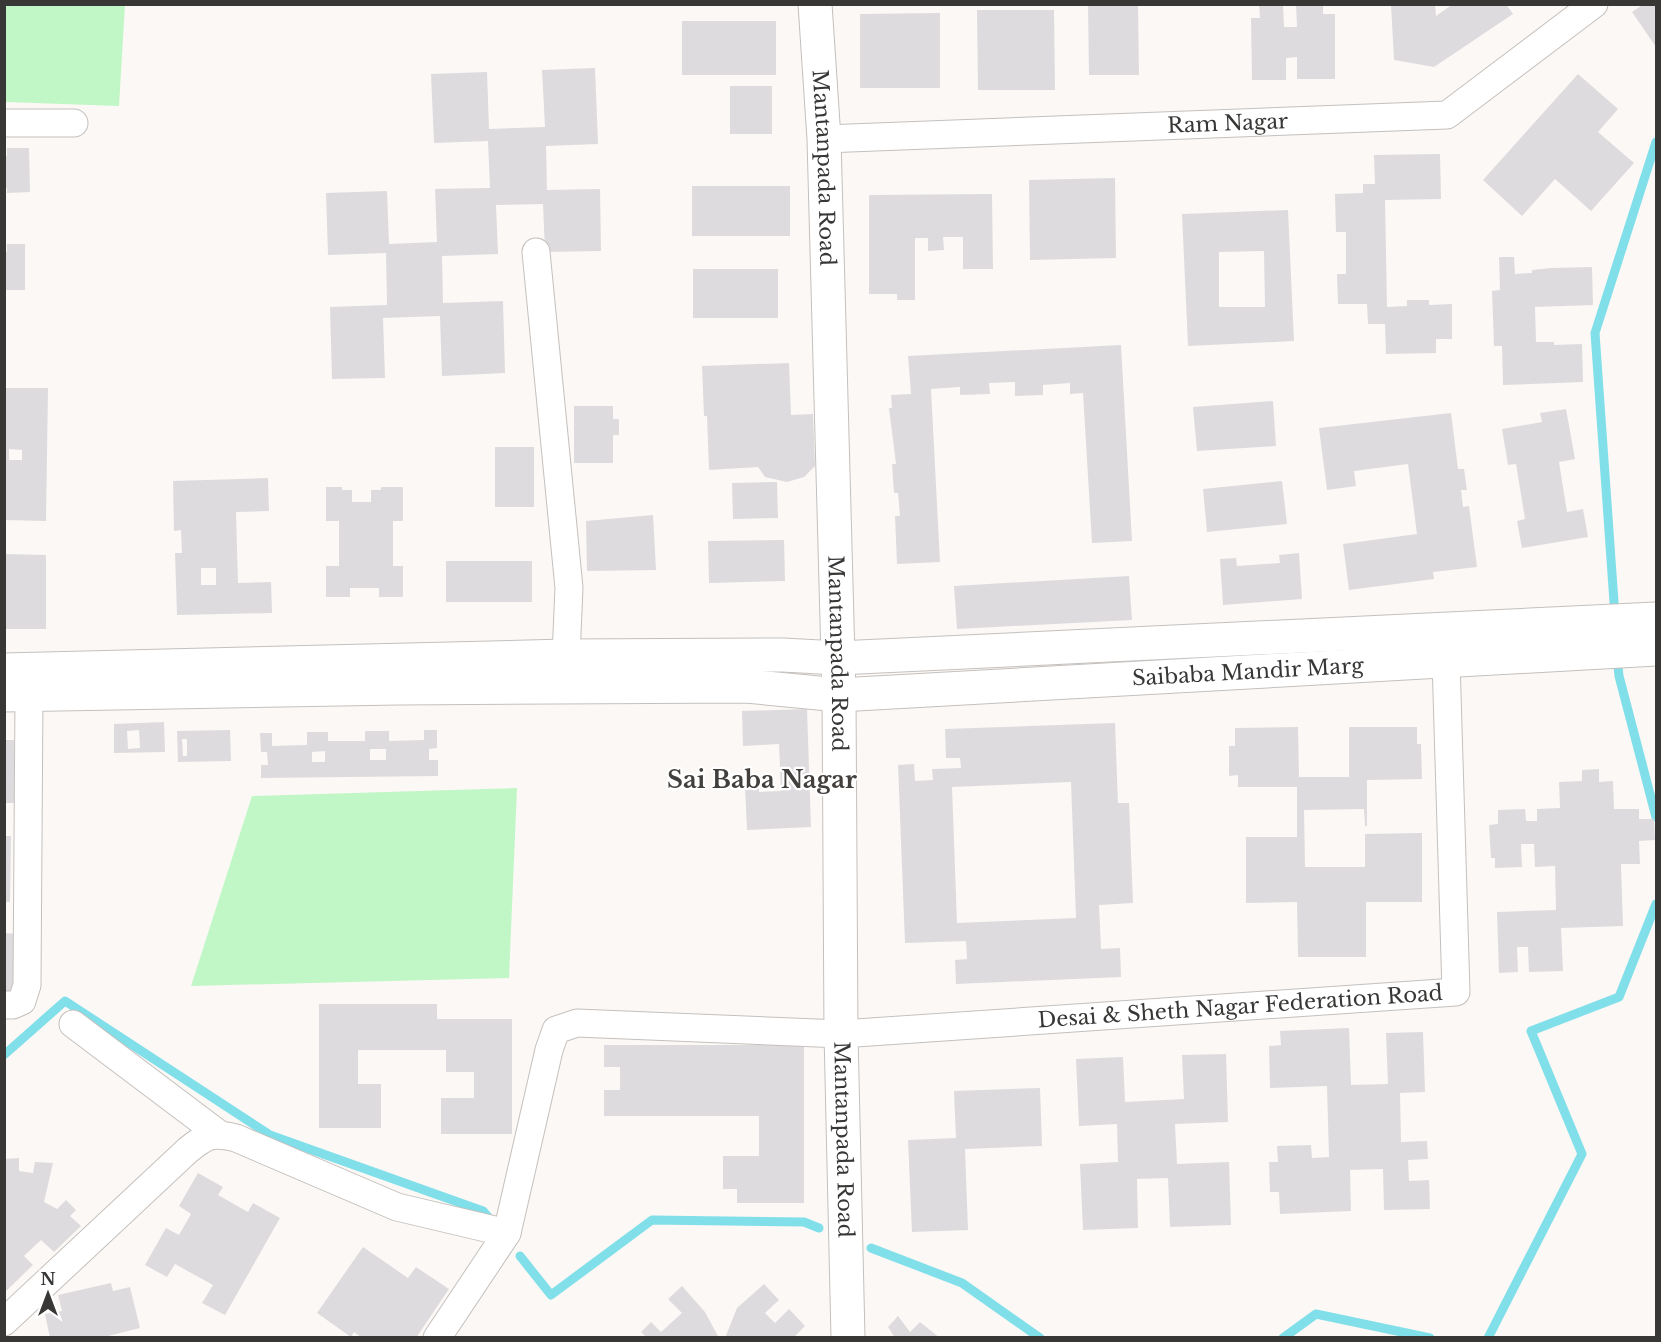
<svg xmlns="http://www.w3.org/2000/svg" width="1661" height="1342" font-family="'Libre Baskerville',serif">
<rect width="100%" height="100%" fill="#fcf8f6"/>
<path fill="#c1f7c6" d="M5,4L125,5L119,106L5,102Z
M517,788L509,978L191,986L252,796Z"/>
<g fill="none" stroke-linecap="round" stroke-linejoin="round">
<path stroke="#80dfe9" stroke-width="9" d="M1615,616L1595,333L1656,142
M1617,657L1619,676L1656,817
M4,1055L65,1001L270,1135L483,1211L489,1218
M871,1248L962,1283L1040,1338
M520,1256L551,1295L652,1220L804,1222L819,1228
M1283,1338L1316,1314L1430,1338
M1488,1338L1582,1154L1531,1031L1619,997L1656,904"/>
</g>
<path fill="#dedbde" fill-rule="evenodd" d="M1088,4H1138L1139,75H1089Z
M1259,4H1283L1284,27H1297L1296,4H1323V14H1335V79H1297V57L1286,58V80H1252L1251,18H1260Z
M1391,4H1435L1436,16L1453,4H1506L1513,14L1434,67L1394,60Z
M1644,4H1656V47L1632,12Z
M977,10H1054L1055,90H978Z
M940,13V88H860V14Z
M682,21H776V75H682Z
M595,68L598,144L546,146L547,190L600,189L601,251L545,252L543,204L496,205L498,254L442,256L443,303L503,301L505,373L442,376L440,316L383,318L385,378L332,379L330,307L387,305L386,253L328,255L326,193L387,191L389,244L437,242L435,189L490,188L488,141L434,143L431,74L487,72L489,129L545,127L542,70Z
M1578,74L1618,109L1598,132L1634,163L1591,211L1555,179L1522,216L1483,180Z
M730,86H772V134H730Z
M7,148H29L30,192L7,193V188H4V156H7Z
M1440,154L1441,199L1385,200L1387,307L1407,306V300H1429V305L1452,304V339H1436V353L1386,354L1385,324H1368L1367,304H1338L1337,274H1346V232H1336L1335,194L1363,193V184H1375L1374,155Z
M1115,178L1116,258L1030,260L1029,180Z
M692,186H790V236H692Z
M992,194L993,269H963V237H943L944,250L928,251V238H915V300H897V294H869V195Z
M1288,210L1294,341L1188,346L1182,214ZM1264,251L1265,307H1219V252Z
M7,244H25V290H6L4,252H7Z
M1499,257H1514L1515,274L1532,273V270L1551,268L1592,267L1593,305L1535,307L1536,342H1554V345L1582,344L1583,382L1503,385L1502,346H1494L1492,291L1500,290Z
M693,269H778V318H693Z
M1121,345L1132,541L1092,543L1083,393L1070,394V383L1043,385V395L1015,396V382L989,383L990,394L960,395V387L931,389L940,562L897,564L895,516H900L898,493H894L892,464H896L889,408H892L891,395L911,394L908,356Z
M789,363L791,415L813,414L815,466L804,477L787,482L765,477L758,467L709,470L707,416H704L702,366Z
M4,388H48L46,521L4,520ZM9,449L22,450V460H9Z
M1273,401L1276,446L1197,451L1193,407Z
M574,406H613V419H619V435H613V463H574Z
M1566,409L1575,459L1559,462L1567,512L1583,509L1588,537L1522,548L1517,521L1525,519L1516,464L1508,465L1502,429L1542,422L1540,413Z
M1451,413L1458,469H1464L1467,490H1461L1463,507L1469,506L1477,567L1433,572L1434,579L1349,590L1343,544L1417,534L1408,464L1354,471L1356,486L1327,490L1319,428Z
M495,447H534V507H495Z
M268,478L269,511L236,512L238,583L271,582L272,613L177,615L175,553H182L181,530L174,531L173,481ZM201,568H216V585H201Z
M1282,481L1287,524L1207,532L1203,489Z
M777,482L778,518L733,519L732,483Z
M326,487H342V490H352V502H371V490H381V487H403V521H393V566H403V597H379V588H350V597H326V566H339V521H326Z
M653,515L656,570L587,571L586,521Z
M784,540L785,581L709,583L708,541Z
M1299,553L1302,599L1223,605L1220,559L1236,558L1237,566L1280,563L1279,555Z
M4,554L46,555V629H4Z
M446,561H532V602H446Z
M1129,576L1132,620L957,629L954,586Z
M807,709L811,827L747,830L745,786L759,785V792L781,791L779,744L743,746L742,711Z
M164,722L165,752L114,753V724ZM139,730L140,748L128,749L127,731Z
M1115,723L1118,803H1129L1133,903L1099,905L1101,949L1120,948L1121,977L956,984L955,960L967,959L966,941L905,943L898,765L914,764L915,781L933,780L932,769L961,768L960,758H946L945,729ZM1071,782L1076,918L957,923L952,787Z
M1298,727L1299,777H1349V727H1417V744H1421L1422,779L1367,780V826H1365L1364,809L1304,810L1305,867H1365V834L1422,833V902H1366V957H1298L1297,902L1246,903V837H1297V787H1238V775L1229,776V746H1235V728Z
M230,730L231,761L178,762L177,731ZM182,739H187V756H183Z
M424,730H437V748L429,749V760H438V776L261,778V765H268L267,752H261L260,733H272V746L307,745V732H328V741H365V731H389V741L424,740ZM370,749H386V760H370ZM325,751V762H312V752Z
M4,740H14V803H4Z
M1599,769V782L1613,781L1614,809H1639V819H1654L1655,840L1639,841L1640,864H1621L1623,926L1561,928L1563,971L1529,972L1528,947H1517L1518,972L1499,973L1497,912L1556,910L1555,866L1535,867L1534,844H1521L1522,867L1495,868V858H1491L1489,825L1498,824V810L1525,809L1526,821H1537V809L1560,808L1559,782L1582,781V770Z
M4,836H11L10,902H4Z
M4,933L18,934L17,997L4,996Z
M319,1004H437V1019H512V1134H441V1098H474V1072H446V1050H358V1084H381V1128H319Z
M1349,1028L1351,1085L1388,1084L1386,1033L1423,1032L1425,1092L1400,1093L1401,1142L1427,1141L1428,1159L1408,1160L1409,1181L1429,1180L1430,1209L1384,1210L1383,1169L1350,1170L1351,1211L1280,1214L1279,1192H1270L1269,1162H1278L1277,1146L1311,1145L1312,1158L1329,1157L1327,1086L1270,1088L1269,1046L1281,1045L1280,1031Z
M604,1045H804V1203H737V1189H723V1156H759V1116H604V1090H620V1067H604Z
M1226,1054L1228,1122L1175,1124L1177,1164L1229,1162L1231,1225L1170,1227L1168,1178L1137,1179L1138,1228L1083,1230L1080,1164L1118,1162L1117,1124L1079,1126L1076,1059L1123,1057L1125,1102L1184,1099L1182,1055Z
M1040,1088L1042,1146L965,1149L968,1230L912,1232L908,1140L956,1138L954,1091Z
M19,1158V1171L33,1173L35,1162L53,1163L44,1202L57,1209L66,1200L76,1210L70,1216L81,1226L54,1252L41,1240L24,1256L33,1265L4,1293V1159Z
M198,1173L223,1187L218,1195L248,1212L253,1203L280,1218L225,1315L202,1303L213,1285L175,1264L167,1277L145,1265L166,1228L179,1235L191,1214L179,1206Z
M363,1247L408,1278L416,1267L449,1289L416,1338H362L354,1332L351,1337L317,1313Z
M111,1283L113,1291L130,1287L140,1328L100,1338H50L45,1314L62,1311L58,1295Z
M764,1284L779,1300L765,1313L775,1323L789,1309L805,1326L793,1338H725L737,1308Z
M682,1286L705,1312L719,1338H647L641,1332L651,1322L661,1332L682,1313L668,1299Z
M898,1316L910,1332L920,1322L940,1338H895L888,1327Z"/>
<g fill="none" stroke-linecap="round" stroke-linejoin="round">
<defs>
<g id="street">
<path d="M4,123H74"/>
<path id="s1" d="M824,139L1447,115L1594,4"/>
<path d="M536,252L569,588L566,656"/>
<path d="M4,1005H13L22,1001L27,985L29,695"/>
<path d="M73,1024L219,1134"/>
<path id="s2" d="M4,1322L188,1150C207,1135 212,1132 236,1138L397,1207L507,1233L549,1050L556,1030L577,1023L841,1034L1456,992L1446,660L1442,642"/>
<path d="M437,1338L507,1233"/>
</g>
<g id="secondary">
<path id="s3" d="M815,4L824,139L839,695L841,1034L848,1338"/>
<path d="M4,670L566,656L783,655L838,658L1656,619"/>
<path id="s4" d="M4,695L399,688L746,686L839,695L1656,649"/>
</g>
</defs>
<use href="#street" stroke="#c4c0bd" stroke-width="29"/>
<use href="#secondary" stroke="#c4c0bd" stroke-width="35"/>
<use href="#street" stroke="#fff" stroke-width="27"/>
<use href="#secondary" stroke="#fff" stroke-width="33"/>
</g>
<g text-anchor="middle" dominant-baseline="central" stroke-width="4.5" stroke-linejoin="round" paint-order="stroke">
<g font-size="21" fill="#383736" stroke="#fff">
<text stroke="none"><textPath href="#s1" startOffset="404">Ram Nagar</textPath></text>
<text stroke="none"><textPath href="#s3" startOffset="164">Mantanpada Road</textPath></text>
<text stroke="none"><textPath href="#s3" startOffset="650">Mantanpada Road</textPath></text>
<text stroke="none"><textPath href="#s4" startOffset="1245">Saibaba Mandir Marg</textPath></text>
<text stroke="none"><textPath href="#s2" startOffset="1488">Desai &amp; Sheth Nagar Federation Road</textPath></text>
<text stroke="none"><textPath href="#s3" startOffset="1136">Mantanpada Road</textPath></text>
</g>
<g font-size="24" font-weight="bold" fill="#423f3d" stroke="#fff">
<text x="762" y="779">Sai Baba Nagar</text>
</g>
</g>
<rect width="1661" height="1342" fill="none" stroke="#383736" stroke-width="12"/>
<g transform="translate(48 1294)" stroke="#ffffff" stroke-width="4.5" paint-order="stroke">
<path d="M0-4.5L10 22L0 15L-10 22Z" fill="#383736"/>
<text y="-9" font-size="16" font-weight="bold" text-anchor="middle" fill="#383736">N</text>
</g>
</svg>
